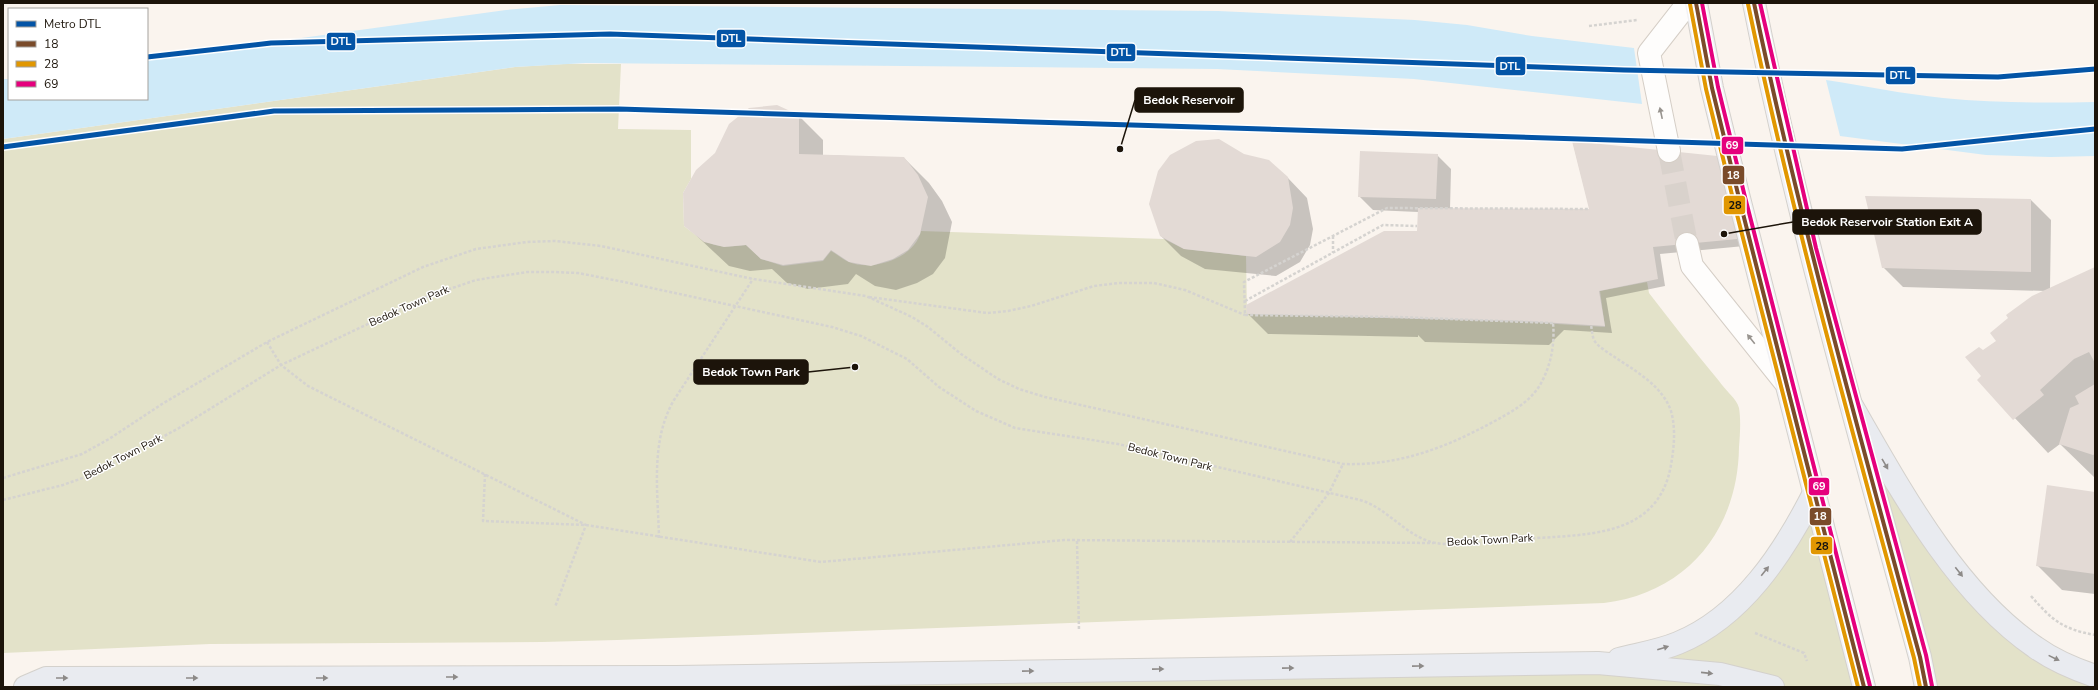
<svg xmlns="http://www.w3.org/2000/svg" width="2098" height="690" font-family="'Nunito Sans',sans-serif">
<rect width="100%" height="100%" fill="#faf4ee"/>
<path fill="#e3e2c9" d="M564,64H621L618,129L691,130V179L683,193L684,226C708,245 715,249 746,245L761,259L783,266L823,261L831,251C837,254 843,260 849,262C873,272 915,258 921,231L1164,239L1184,249L1246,256L1247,314L1525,322L1605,327L1600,291L1647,282L1649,293C1672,323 1695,352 1719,381C1724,389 1737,399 1739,408C1741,420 1740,435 1739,447C1738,530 1687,593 1604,603L617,640L542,642L210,644L3,653V139L515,67Z
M1855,415L2005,625L2095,676V687H1927Z
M1814,493L1863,687H33L1601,663L1727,614Z"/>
<path fill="#cfeaf8" d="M560,5L1218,11L1415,20L1467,25L1532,36L1634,48L1642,104L1414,79L1217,69L586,63L515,67L3,139V79H9V99H147V59L506,10Z
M1826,80C1865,86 1904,94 1943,98C1994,103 2044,103 2095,102V156L2051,157L1986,155L1840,136Z"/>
<path fill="#0003" d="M74,3H89L75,4Z
M799,116L823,140V155L904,158L929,183L942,201L952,222L945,258L933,274L917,283L896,290L875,286L856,274L848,284L808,289L787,283L772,269L750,271L729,266L685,225Z
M1573,143L1755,245L1660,254L1665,286L1606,298L1612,333L1564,330L1549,345L1425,342L1418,335V337L1268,334L1248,314L1418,234V212L1373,210L1359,196L1437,155L1451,169L1450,209L1590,210Z
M1244,155L1287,177L1307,198L1313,229L1310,245L1300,262L1276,276L1205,269L1181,256L1161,236Z
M2031,200L2051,220L2050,289L2095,268V478L2060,444L2048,453L1979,380L1983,377V351L1997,341L2046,291L1903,287L1883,267Z
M2095,493V594L2062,590L2037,565Z"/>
<path fill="#e3dad5" d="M777,105L799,115V154L904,157L918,175L928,197L920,234L908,250L893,259L871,266L849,262L831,250L823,260L783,265L761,259L746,245L724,247L704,242L684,226L683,193L696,170L715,153L729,124L749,108Z
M1219,139L1244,154L1269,160L1288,177L1293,208L1290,225L1280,242L1256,257L1184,249L1160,236L1149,204L1158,171L1170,155L1196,141Z
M1572,141L1727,157L1748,238L1653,247L1658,279L1599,291L1605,326L1525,321L1247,314L1246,305L1384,231H1417L1418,208L1589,209Z
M1360,151L1438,154L1436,199L1358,197Z
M1865,196L2031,199V272L1882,268Z
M2095,267V363L2089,352L2074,359L2040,390L2044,395L2013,420L1977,380L1981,376L1965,357L1979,347L1983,350L1996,341L1990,333L2008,318L2006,315L2032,296Z
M2095,384V454L2093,455L2059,444L2070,408L2079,404L2075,396Z
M2047,485L2095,492V574L2036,566Z"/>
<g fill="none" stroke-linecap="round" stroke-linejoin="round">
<path stroke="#d9d2cc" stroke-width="22" stroke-dasharray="22 11" stroke-linecap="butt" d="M1669,151L1687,244"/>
<defs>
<path id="minor" d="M1669,151L1649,53L1688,3
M1687,244L1692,266L1784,381"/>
<path id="major" d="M1696,3L1712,88L1739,198L1864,687
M1754,3C1798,224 1861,440 1920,657L1926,687"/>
<path id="highway" d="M1852,406C1900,489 1955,592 2035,647C2053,660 2074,669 2095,676
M1619,659C1638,654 1659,651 1678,643C1742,617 1784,552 1814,493
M25,687L46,678L676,677L1598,663L1720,674L1773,687"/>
</defs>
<use href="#minor" stroke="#d5cec6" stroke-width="24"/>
<use href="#major" stroke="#d4d1cc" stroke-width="24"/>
<use href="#highway" stroke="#d4d1cc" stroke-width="24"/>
<path stroke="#d5d3d0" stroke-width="2.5" stroke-dasharray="3 2" stroke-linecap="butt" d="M1589,26L1637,20
M1333,236V253
M869,297L987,313L1008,311L1031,306L1094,286L1119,283H1154L1185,290L1245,315
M1245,301L1383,225L1417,226
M1553,323L1399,317L1245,315L1244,282L1387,208L1589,209
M267,342L281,365L308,386L586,525L555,607
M485,474L483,521L586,525L821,562L1064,540L1434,543
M3,478L82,454L109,439L162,404L267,342L423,267L476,249L527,242L555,241L601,246L753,279L866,296L912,317L928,327L961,354L998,379L1019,389L1045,397L1343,464C1398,466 1445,448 1493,422C1511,412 1529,403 1540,385C1551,366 1555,344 1553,323
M3,500L63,485L94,474L179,428L281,365L423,298L476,280L527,272H554L578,273L624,282L832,327L861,336L907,359L939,387L976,411L1015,428L1118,444L1360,500C1388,508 1407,538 1436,543C1459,547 1500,541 1524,539C1582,534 1658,540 1671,465C1674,447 1676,429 1671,411C1662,385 1634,370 1613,356C1606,351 1598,347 1594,340C1592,335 1592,330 1591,325
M659,538C658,492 650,441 674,400L753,279
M1077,541L1079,631
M1290,542L1329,493L1343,464
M2031,596C2052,620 2062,629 2095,635
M1755,633L1804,653L1807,661"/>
<use href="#minor" stroke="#fefdfc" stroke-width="22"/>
<use href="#major" stroke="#f2f2f5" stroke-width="22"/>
<use href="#highway" stroke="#e9ebf0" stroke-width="22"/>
<defs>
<path id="bus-1" d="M1696,3L1712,88L1739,198L1864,687
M1754,3C1800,223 1861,440 1920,657L1926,687"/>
<path id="bus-2" d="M1690,4L1706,89L1733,199L1858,687
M1748,4C1794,225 1855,441 1914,658L1920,687"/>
<path id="bus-3" d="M1702,3L1718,87L1745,197L1870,686
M1760,3L1816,248L1926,655L1932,686"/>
</defs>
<use href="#bus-1" stroke="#fff" stroke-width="7"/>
<use href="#bus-2" stroke="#fff" stroke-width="7"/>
<use href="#bus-3" stroke="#fff" stroke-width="7"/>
<use href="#bus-1" stroke="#7a4b2a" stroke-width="4"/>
<use href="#bus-2" stroke="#e19701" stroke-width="4"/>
<use href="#bus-3" stroke="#e5007d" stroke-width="4"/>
<defs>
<path id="metro-1" d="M147,57L271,43L610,34L1624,70L1998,77L2095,69
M3,147L274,111L619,109L1902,149L2095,129"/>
</defs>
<use href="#metro-1" stroke="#fff" stroke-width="8"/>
<use href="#metro-1" stroke="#0354a6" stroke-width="5"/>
</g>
<defs><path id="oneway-solid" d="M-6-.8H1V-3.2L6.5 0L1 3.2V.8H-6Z"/></defs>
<g fill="#98948f">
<use href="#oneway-solid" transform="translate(1661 113) rotate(-102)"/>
<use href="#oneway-solid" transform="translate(1751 339) rotate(-129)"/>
</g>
<g fill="#8d8a88">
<use href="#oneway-solid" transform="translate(1885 464) rotate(60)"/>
<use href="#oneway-solid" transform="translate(1765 571) rotate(-51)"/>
<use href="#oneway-solid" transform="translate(1959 572) rotate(52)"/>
<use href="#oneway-solid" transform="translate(1663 648) rotate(-17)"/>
<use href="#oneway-solid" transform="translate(2054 658) rotate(26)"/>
<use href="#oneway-solid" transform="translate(1418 666) rotate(-1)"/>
<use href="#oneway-solid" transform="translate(1288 668) rotate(-1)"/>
<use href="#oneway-solid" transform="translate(1158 669) rotate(-1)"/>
<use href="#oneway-solid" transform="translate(1028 671) rotate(-1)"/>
<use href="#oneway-solid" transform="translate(1707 673) rotate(6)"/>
<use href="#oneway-solid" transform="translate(452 677)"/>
<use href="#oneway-solid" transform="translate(62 678)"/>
<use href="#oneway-solid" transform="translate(192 678)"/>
<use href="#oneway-solid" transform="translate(322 678)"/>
</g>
<g text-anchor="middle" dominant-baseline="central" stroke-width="3" stroke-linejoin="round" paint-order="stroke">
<g font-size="11" fill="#1c140a" stroke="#fff">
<text transform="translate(409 306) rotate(-24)">Bedok Town Park</text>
<text transform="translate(123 457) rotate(-27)">Bedok Town Park</text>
<text transform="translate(1170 457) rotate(14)">Bedok Town Park</text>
<text transform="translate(1490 540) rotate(-3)">Bedok Town Park</text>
</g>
</g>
<path fill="none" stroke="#1c140a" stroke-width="1.5" d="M1120 149L1135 100M1724 234L1793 222M855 367L808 372"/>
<g fill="#1c140a" stroke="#fff" stroke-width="1.5">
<circle cx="1120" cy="149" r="4"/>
<circle cx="1724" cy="234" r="4"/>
<circle cx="855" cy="367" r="4"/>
</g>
<g fill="#1c140a" stroke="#1c140a" stroke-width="1.5">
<rect x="1135" y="88" width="108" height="24" rx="4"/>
<rect x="1793" y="210" width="188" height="24" rx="4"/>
<rect x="694" y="360" width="114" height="24" rx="4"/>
</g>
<g font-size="12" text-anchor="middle" font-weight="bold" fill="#fff">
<text x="1189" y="104">Bedok Reservoir</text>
<text x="1887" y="226">Bedok Reservoir Station Exit A</text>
<text x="751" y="376">Bedok Town Park</text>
</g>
<g stroke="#fff" stroke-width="1.5">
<rect x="716" y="29" width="30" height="19" rx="4" fill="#0354a6"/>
<rect x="326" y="32" width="30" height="19" rx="4" fill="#0354a6"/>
<rect x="1106" y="43" width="30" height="19" rx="4" fill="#0354a6"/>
<rect x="1495" y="56" width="31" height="20" rx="4" fill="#0354a6"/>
<rect x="1885" y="66" width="31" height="19" rx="4" fill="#0354a6"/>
<rect x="1721" y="136" width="23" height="19" rx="4" fill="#e5007d"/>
<rect x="1722" y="165" width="23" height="20" rx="4" fill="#7a4b2a"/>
<rect x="1723" y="195" width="23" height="20" rx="4" fill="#e19701"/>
<rect x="1808" y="477" width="22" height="19" rx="4" fill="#e5007d"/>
<rect x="1809" y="507" width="23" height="19" rx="4" fill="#7a4b2a"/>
<rect x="1810" y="536" width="23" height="19" rx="4" fill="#e19701"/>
</g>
<g font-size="11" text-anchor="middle" font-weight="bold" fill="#fff">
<text x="731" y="42">DTL</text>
<text x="341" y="45">DTL</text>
<text x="1121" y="56">DTL</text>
<text x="1510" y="70">DTL</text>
<text x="1900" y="79">DTL</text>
<text x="1732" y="149">69</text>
<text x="1733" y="179">18</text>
<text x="1819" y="490">69</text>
<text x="1820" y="520">18</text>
</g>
<g font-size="11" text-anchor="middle" font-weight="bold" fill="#111">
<text x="1735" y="209">28</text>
<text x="1822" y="550">28</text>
</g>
<rect width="2098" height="690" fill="none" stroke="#1c140a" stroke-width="8"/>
<rect x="8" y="8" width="140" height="92" fill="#ffffff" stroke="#a4a19d"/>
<rect x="16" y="21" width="20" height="6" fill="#0354a6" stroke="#a4a19d"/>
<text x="44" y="28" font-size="12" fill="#1c140a">Metro DTL</text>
<rect x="16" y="41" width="20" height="6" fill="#7a4b2a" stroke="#a4a19d"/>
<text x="44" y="48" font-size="12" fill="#1c140a">18</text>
<rect x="16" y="61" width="20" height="6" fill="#e19701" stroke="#a4a19d"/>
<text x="44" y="68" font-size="12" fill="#1c140a">28</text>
<rect x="16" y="81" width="20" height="6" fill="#e5007d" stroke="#a4a19d"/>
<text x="44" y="88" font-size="12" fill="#1c140a">69</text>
</svg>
